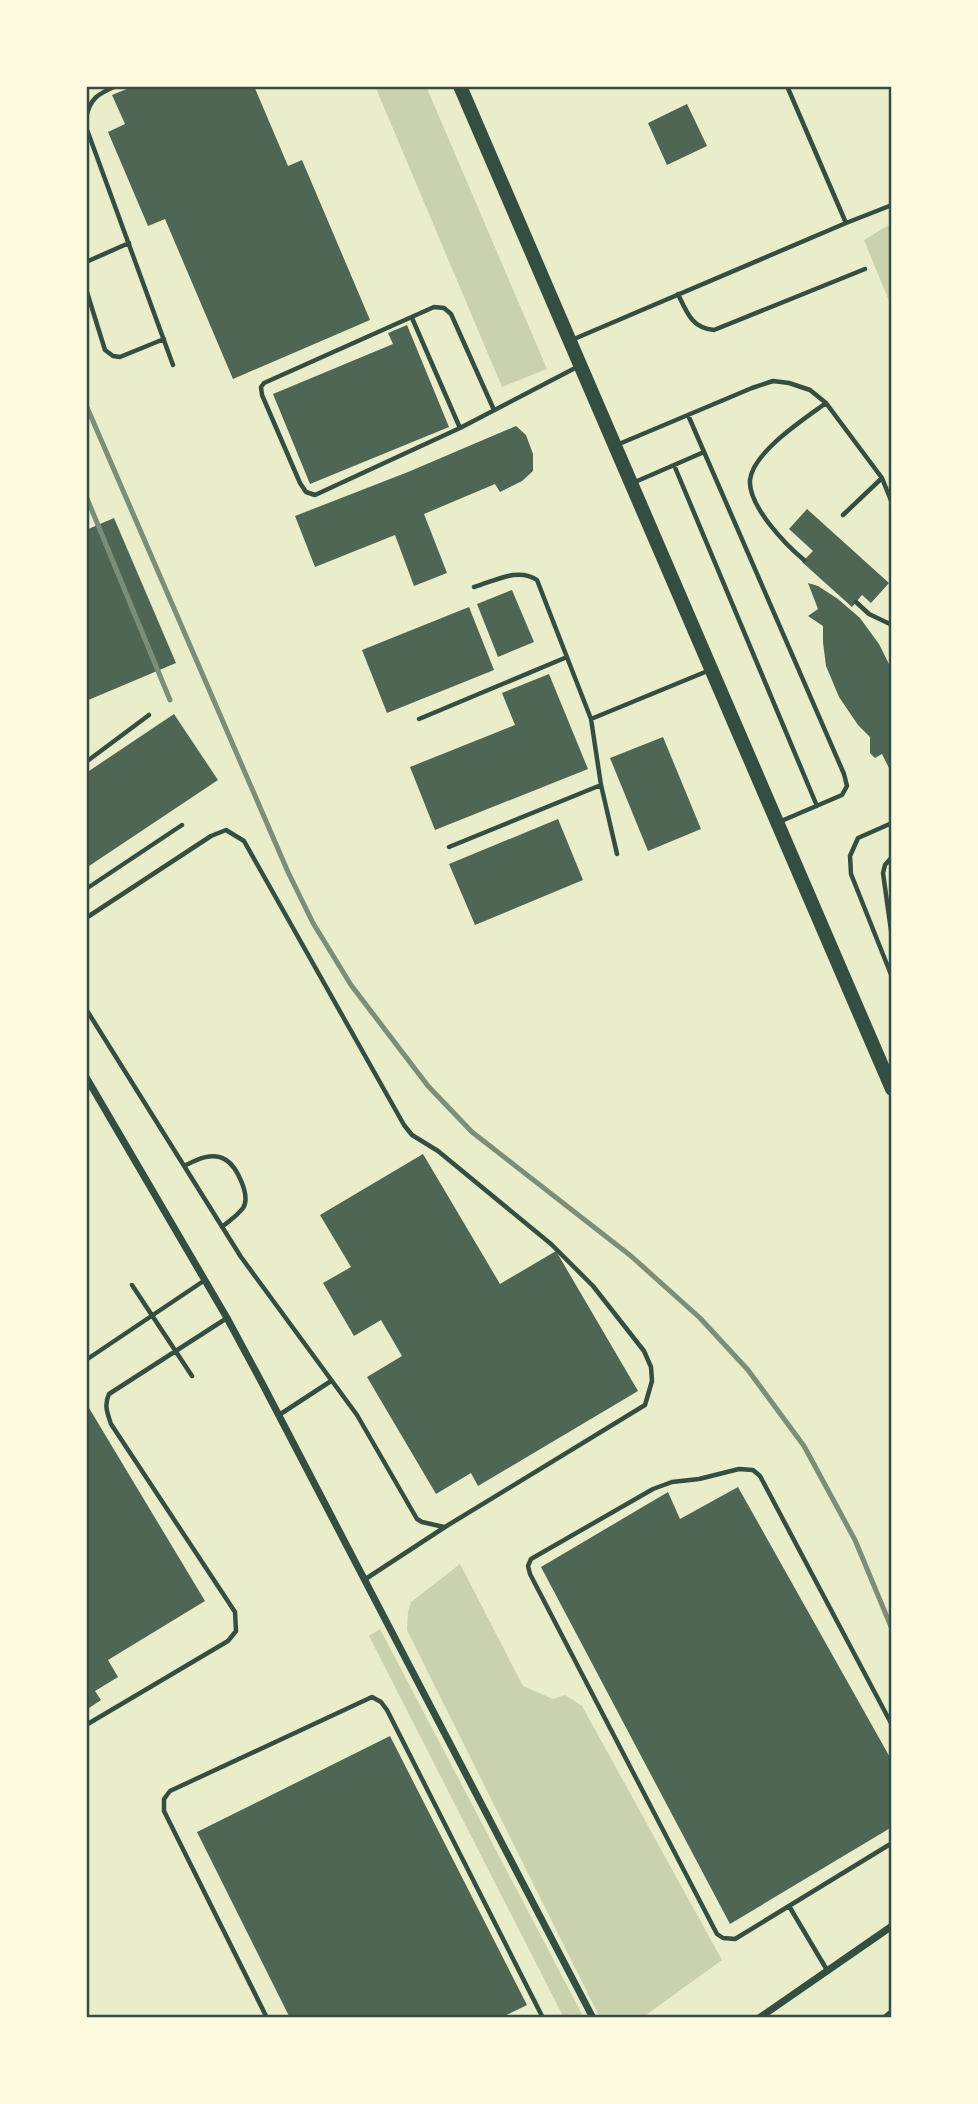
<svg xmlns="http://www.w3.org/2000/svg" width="978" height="2104" font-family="Arial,sans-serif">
<rect width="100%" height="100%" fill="#e9edc9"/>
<path fill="#cad2ad" d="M375,86H426L547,369L502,387Z
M892,223V308L864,240Z
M460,1564L523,1686L553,1699L565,1695L582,1706L722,1960L642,2018H600L407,1630L408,1612L411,1602Z
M380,1629L584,2018H564L369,1636Z"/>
<path fill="#4f6655" d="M134,86H254L288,166L302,160L370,320L233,379L165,219L148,226L108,132L125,124L112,95Z
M687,104L707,146L667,165L648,123Z
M407,325L449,427L310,484L273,394L393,344L388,333Z
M516,426L526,435L533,454V471L522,481L500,492L495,484L424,514L447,573L414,586L395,535L315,567L295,516L408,472Z
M807,509L889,583L871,603L862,595L852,607L802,562L813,551L789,529Z
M114,518L176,663L86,701V530Z
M808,583L818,586L838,599L860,618L879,644L891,668L892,774L882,754L875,758L870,753V737L858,725L839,697L826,666L823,642V626L808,616L818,609Z
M512,590L534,642L498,657L477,604Z
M469,607L494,670L387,713L362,650Z
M549,674L588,769L435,830L410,767L515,725L502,693Z
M174,714L218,780L86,868V773Z
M663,737L701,829L648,851L610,758Z
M558,819L583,880L475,925L449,864Z
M423,1154L500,1284L556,1251L638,1391L478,1486L471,1473L436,1494L367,1377L402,1356L381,1320L354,1336L323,1283L351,1267L320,1215Z
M86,1403L205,1601L108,1660L118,1677L95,1691L101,1700L86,1710Z
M738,1487L892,1761V1827L730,1924L541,1567L668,1492L680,1519Z
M390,1736L527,2005L500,2018H290L197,1832Z"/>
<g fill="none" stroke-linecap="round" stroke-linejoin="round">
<path stroke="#344e41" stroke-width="4.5" d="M787,86L846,223
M86,118C90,98 98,94 116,86
M86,127L173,365
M86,262L129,243
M86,289L105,350L113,356L120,357L164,339
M678,294C687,313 692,328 714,330L865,269
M412,318L460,428L579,366
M574,339L846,223L892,205
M688,415L844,774L847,786L842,795L779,822
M460,428L315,495L306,492L300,483L262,395L261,387L264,383L434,307L444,308L451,314L494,410
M619,444L752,388L773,381L789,383L810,390L826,403L882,478L892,503
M674,465L817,806
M635,482L704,452
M843,515L882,478
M804,560C786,545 748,506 750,480C753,452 804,419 826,403
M474,587C495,581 518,567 537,580L591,719L601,785L617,854
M856,602L869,614L892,625
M419,719L567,657
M591,719L710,670
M86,762L149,715
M892,823L858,838L850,856L851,874L892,977
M449,847L601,785
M892,857L885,865L883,873L892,938
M86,889L182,825
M86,918L211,836L226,830L244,841L404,1125L412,1135L438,1151L551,1244L593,1286L644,1351L651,1367L652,1381L645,1405L445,1527L364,1580
M86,1009L241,1257L357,1415L417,1519L422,1522L444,1527
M184,1166C196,1160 212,1151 226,1160C237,1167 251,1196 243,1208C238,1215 229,1221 222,1227
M132,1285L192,1376
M86,1360L205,1280
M279,1415L331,1381
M86,1725L228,1641L236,1631L235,1612L111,1424C107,1412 104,1405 109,1394L227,1318
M892,1725L760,1476L753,1470L739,1469L699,1479L672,1482L653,1489L531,1559L528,1566L530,1574L717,1934L723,1938L735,1939L892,1843
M789,1906L827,1970
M267,2018L164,1811V1799L170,1791L372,1697L381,1702L387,1710L543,2018
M883,2018L892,2011"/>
<path stroke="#344e41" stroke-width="7" d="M86,1077L227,1318L262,1383L593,2018
M759,2018L892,1926"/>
<path stroke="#344e41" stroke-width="14" d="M460,86L892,1089"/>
<path stroke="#7c8e77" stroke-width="5" d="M86,405L288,872L313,923L351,985L428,1086L472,1132L631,1256L700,1318L748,1370L804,1446L855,1540L892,1629
M86,496L170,700"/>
</g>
<rect width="978" height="2104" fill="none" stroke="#fefae0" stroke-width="175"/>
<rect x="88" y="88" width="802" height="1928" fill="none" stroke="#344e41" stroke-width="2.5"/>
</svg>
